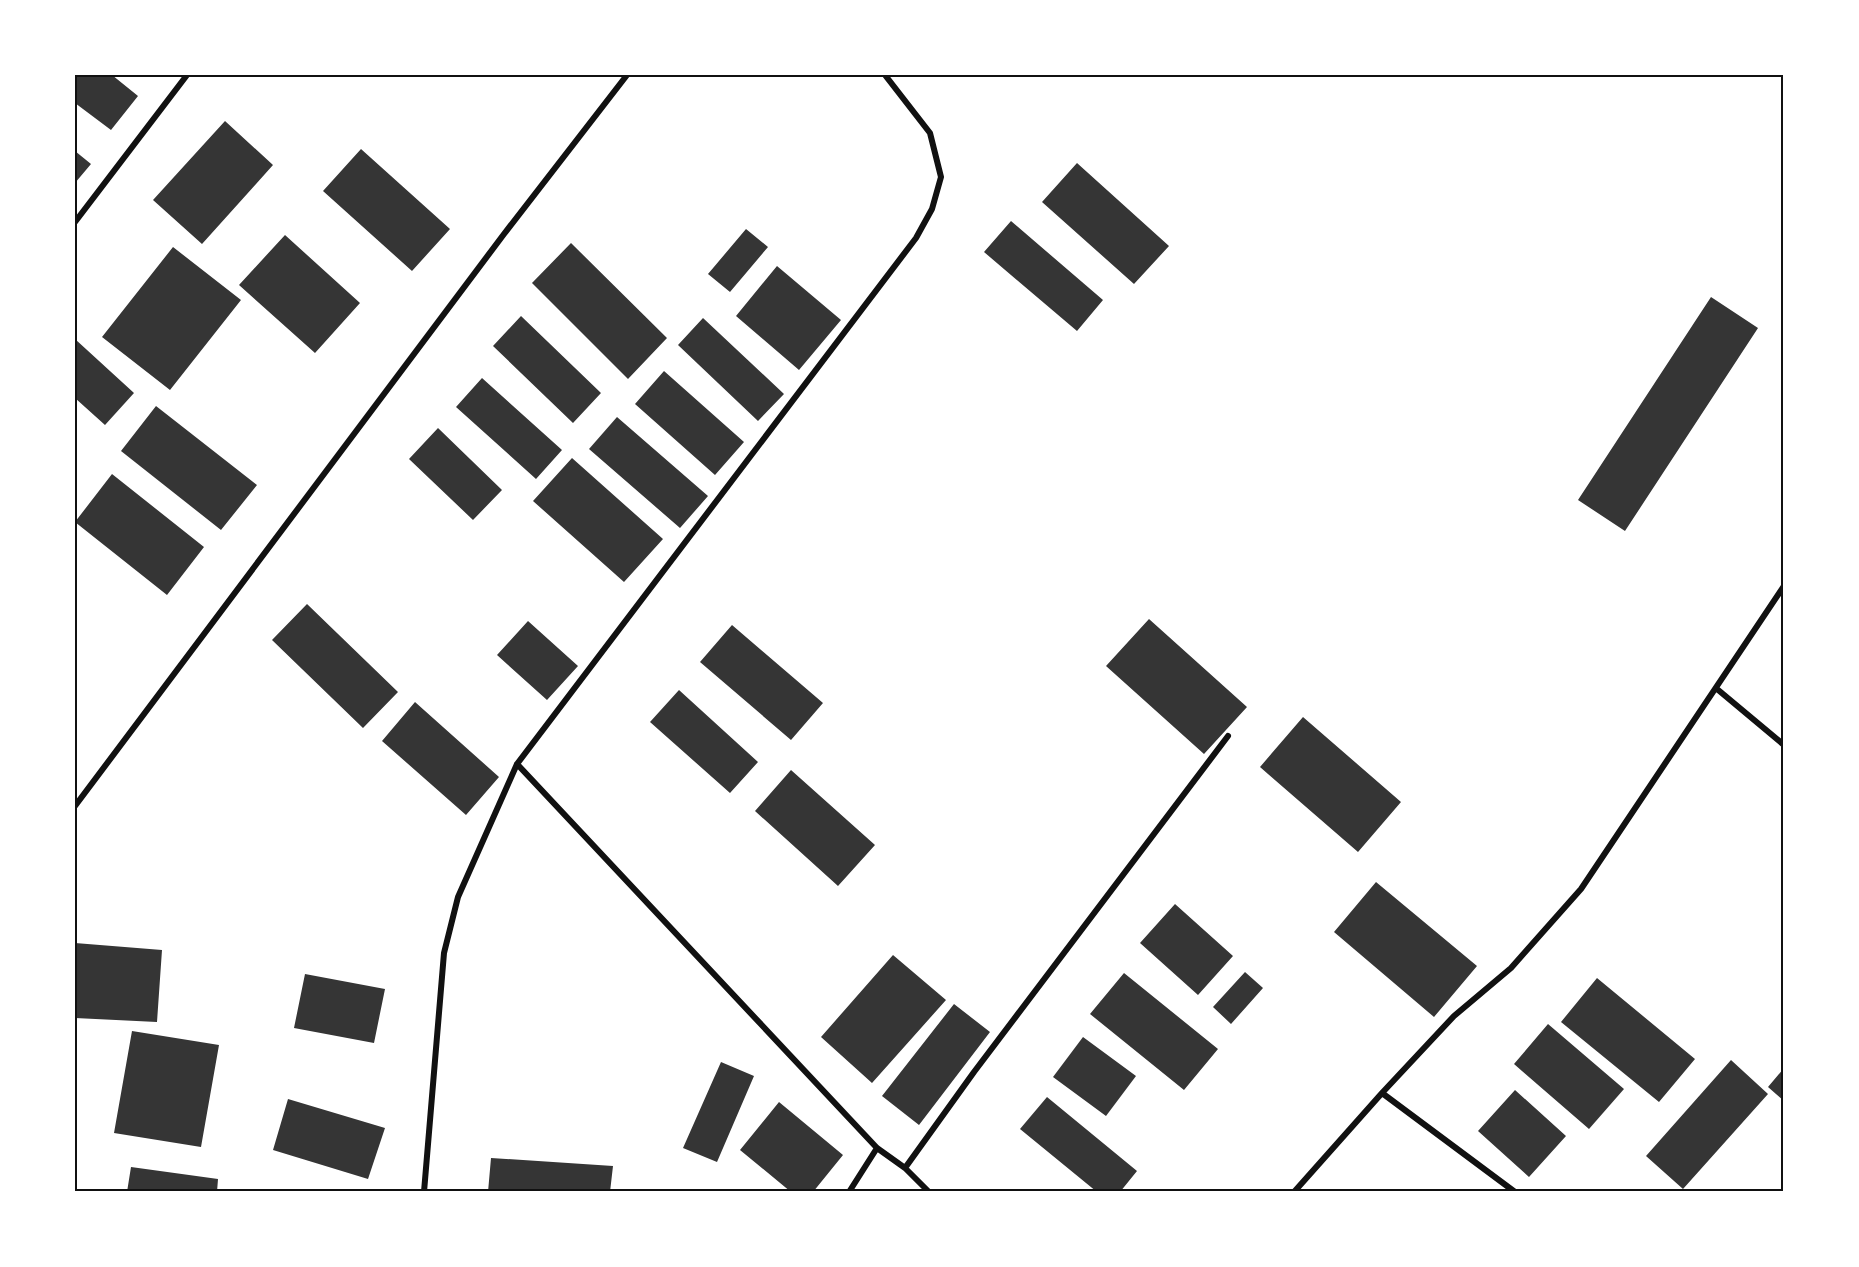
<svg xmlns="http://www.w3.org/2000/svg" width="1859" height="1267" font-family="Signika,sans-serif">
<rect width="100%" height="100%" fill="#fff"/>
<path fill="#353535" d="M75,75H112L138,96L111,130L75,103Z
M225,121L273,165L202,244L153,200Z
M361,149L450,229L412,271L323,191Z
M75,151L91,164L75,183Z
M1077,163L1169,246L1134,284L1042,202Z
M1011,221L1103,300L1077,331L984,252Z
M746,229L768,247L730,292L708,274Z
M285,235L360,303L315,353L239,285Z
M571,243L667,338L628,379L532,283Z
M173,247L241,300L170,390L102,337Z
M777,266L841,320L799,370L736,316Z
M1711,297L1758,328L1625,531L1578,500Z
M521,316L601,393L573,423L493,346Z
M703,318L784,394L758,421L678,345Z
M75,339L134,393L105,425L75,398Z
M664,371L744,442L715,475L635,404Z
M482,378L562,450L536,479L456,407Z
M156,406L257,485L221,530L121,451Z
M617,417L708,496L680,528L589,449Z
M438,428L502,490L473,520L409,459Z
M572,458L663,539L624,582L533,501Z
M112,474L204,547L167,595L75,522Z
M307,604L398,692L363,728L272,640Z
M1149,619L1247,707L1204,754L1106,666Z
M528,621L578,666L547,700L497,655Z
M732,625L823,703L791,740L700,662Z
M679,690L758,762L730,793L650,722Z
M415,702L499,777L466,815L382,741Z
M1303,717L1401,802L1358,852L1260,767Z
M791,770L875,845L838,886L755,811Z
M1376,882L1477,966L1434,1017L1334,932Z
M1175,904L1233,956L1198,995L1140,943Z
M75,943L162,950L157,1022L75,1018Z
M893,955L946,1000L872,1083L821,1037Z
M1245,972L1263,988L1231,1024L1213,1007Z
M1124,973L1218,1049L1184,1090L1090,1014Z
M305,974L385,989L374,1043L294,1028Z
M1597,978L1695,1059L1659,1102L1561,1022Z
M954,1004L990,1032L919,1125L882,1096Z
M1548,1024L1624,1089L1589,1129L1514,1064Z
M132,1031L219,1045L201,1147L114,1133Z
M1083,1037L1136,1076L1106,1116L1053,1077Z
M1731,1060L1768,1094L1683,1189L1646,1156Z
M721,1062L754,1076L717,1162L683,1148Z
M1784,1068V1101L1768,1087Z
M1515,1090L1566,1136L1529,1177L1478,1131Z
M1047,1097L1137,1171L1120,1192H1097L1020,1129Z
M288,1099L385,1128L368,1179L273,1150Z
M779,1102L843,1155L813,1192H791L740,1150Z
M491,1158L613,1166L610,1192H488Z
M131,1167L218,1179L217,1192H127Z"/>
<g fill="none" stroke-linecap="round" stroke-linejoin="round">
<path stroke="#111" stroke-width="6" d="M75,222L187,75
M1717,689L1784,745
M517,764L877,1148L905,1168L929,1192
M75,806L504,234L627,75
M1382,1093L1515,1192
M905,1168L974,1072L1228,736
M424,1192L444,953L458,897L517,764L916,238L932,209L941,177L930,133L885,75
M849,1192L877,1148
M1294,1192L1382,1093L1454,1016L1511,968L1581,889L1784,586"/>
</g>
<rect width="1859" height="1267" fill="none" stroke="#ffffff" stroke-width="153"/>
<rect x="76" y="76" width="1706" height="1114" fill="none" stroke="#111" stroke-width="2"/>
</svg>
